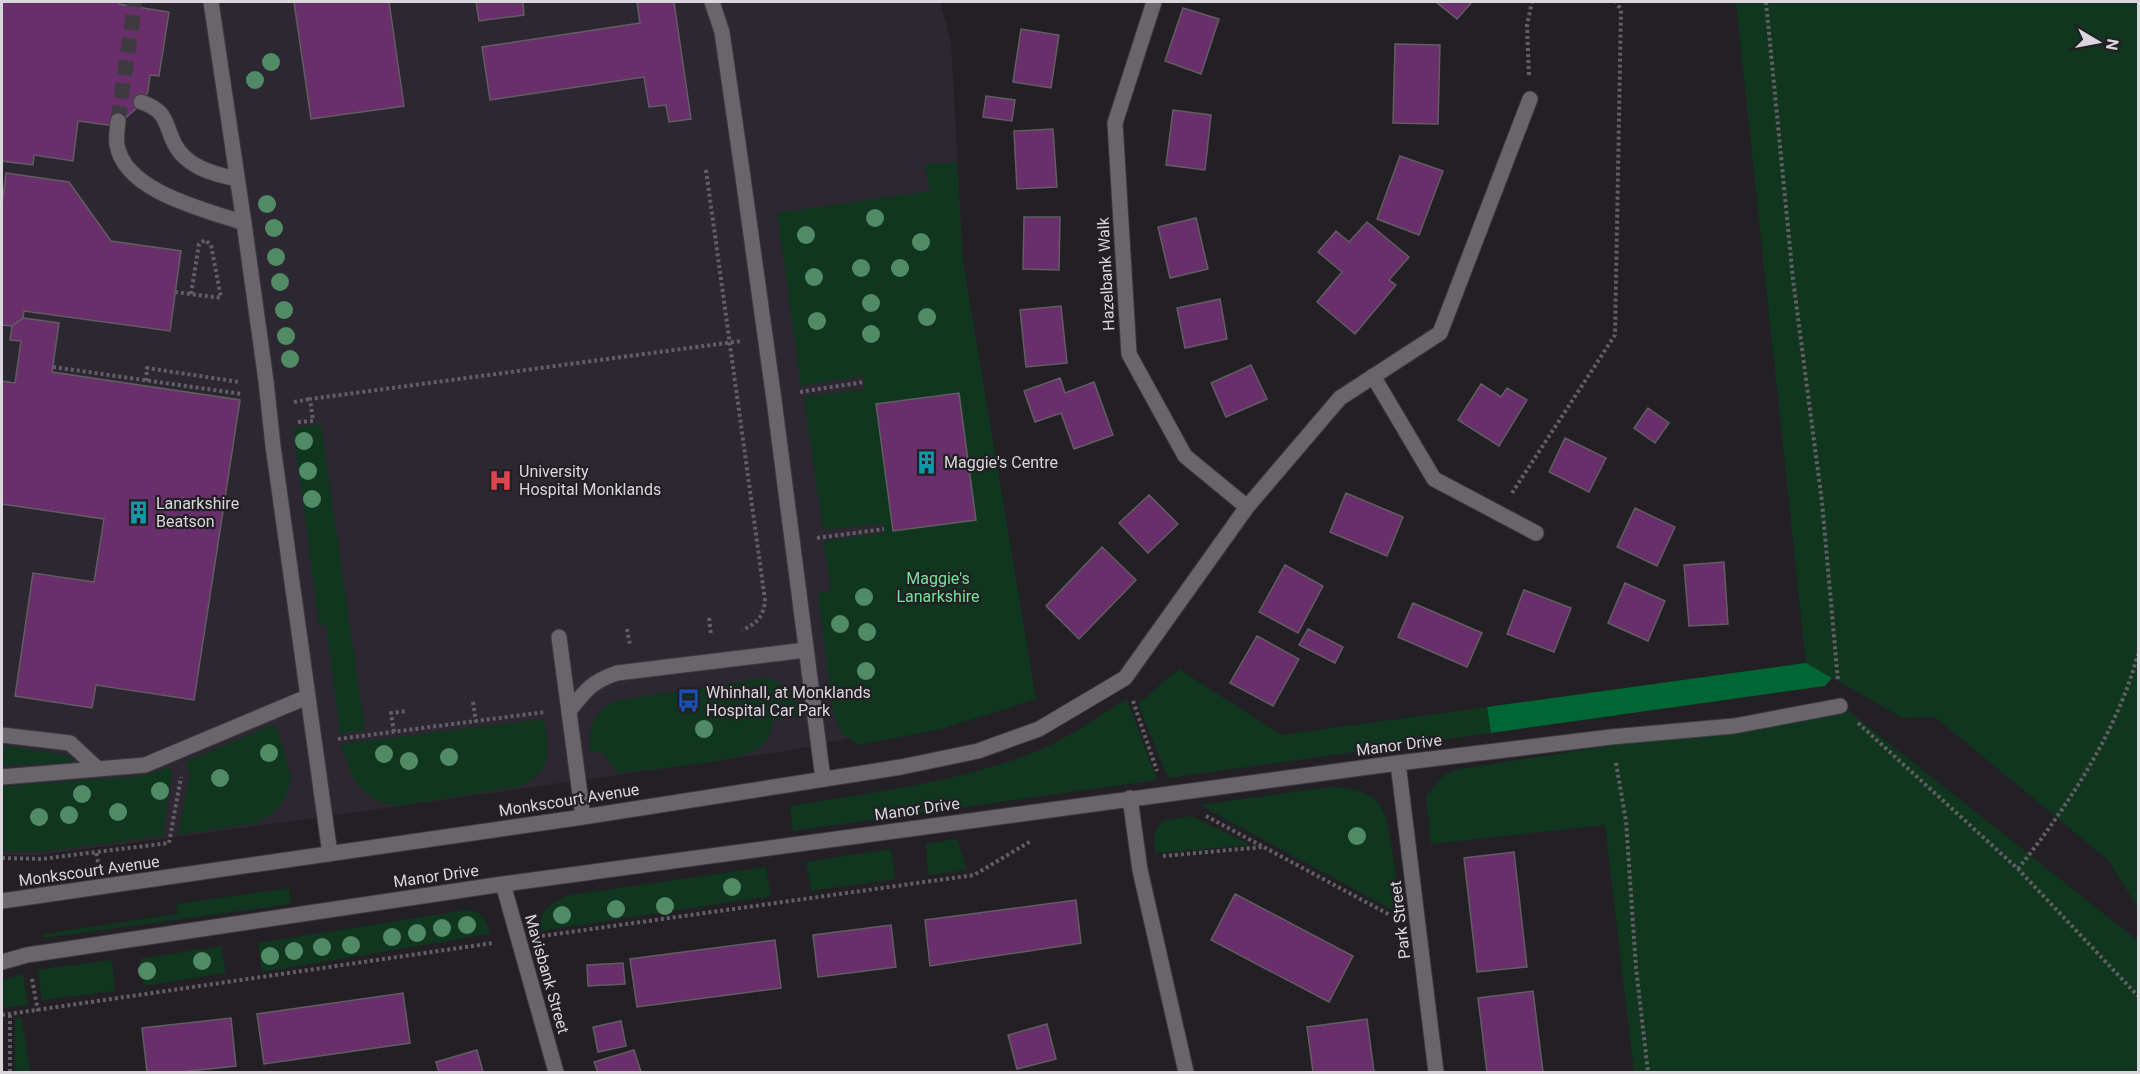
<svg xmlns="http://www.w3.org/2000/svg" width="2140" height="1074" font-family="Roboto,sans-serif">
<rect width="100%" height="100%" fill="#232025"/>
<path fill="#2d2732" d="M2,2H940L951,42L963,262L1036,699L792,750L286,822L41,855H2Z"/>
<path fill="#10361f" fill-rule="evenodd" d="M1736,2H2138V908L2108,860L1935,717L1903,718L1806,663Z
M957,162L963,262L1036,699L941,729L859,745L841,733L833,712L818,593L831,591L823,541L884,533L883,524L823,530L804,397L865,389L863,376L801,386L777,213L930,191L925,165ZM959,393L976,520L893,530L876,405Z
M321,424L365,731L340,734L326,625H319L293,428Z
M1179,669L1281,735L1487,707L1491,733L1168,778L1138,704Z
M764,678C786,681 796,694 800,715L773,721C772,730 769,739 762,746C744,763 647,769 618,773L601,751L591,753C587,730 592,713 614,701Z
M1127,699L1157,780L793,831L790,806C870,793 952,783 1027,755C1063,742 1095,719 1127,699Z
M1846,709L2138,941V1072H1634L1605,825L1431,844L1426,796L1445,774L1460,769Z
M544,719C548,751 555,768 522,786L398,806C358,800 352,778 341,744Z
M269,726L277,727L291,776L288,791L280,806L272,814L257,823L178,835L190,773L186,762Z
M10,746L65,755L70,756L75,762L2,766V748Z
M169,767L172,772L163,836L41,852L2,851V786L143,776Z
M1330,787C1346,787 1369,790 1380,805C1392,823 1397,890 1400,914L1200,805Z
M1191,816L1251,845L1155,853L1154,834L1162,821Z
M957,839L967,870L928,875L926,844Z
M891,849L895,879L811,891L806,862Z
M766,867L771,896L541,931C537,909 553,902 571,895Z
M289,888L291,904L44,938L43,934L178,914L176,904Z
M467,910C483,911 486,921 490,934L262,972L258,943Z
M221,946L226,973L144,986L140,959Z
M112,960L115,991L42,1000L38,970Z
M23,974L28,1005L2,1008V980Z
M15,1018H22L30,1072H15Z"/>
<path fill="#006634" d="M1806,663L1832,678L1825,686L1491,733L1487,707Z"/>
<path fill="#682f6b" stroke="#625d62" stroke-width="1.5" d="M2,2H119V4L169,12L159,76L150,75L148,92L139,106L123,120L108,125L78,121L73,161L34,155L33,165L2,161Z
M294,2H389L404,106L311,119Z
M476,2H523L524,15L479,21Z
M637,2H674L691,119L669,122L666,105L649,107L644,77L490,100L482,47L640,23Z
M1436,2H1472L1457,19Z
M1183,8L1219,19L1201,74L1165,61Z
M1021,29L1059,35L1051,88L1013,82Z
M1395,44L1440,45L1438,124L1393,123Z
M986,96L1015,100L1012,121L983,117Z
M1173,110L1211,115L1205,170L1166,165Z
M1053,129L1057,187L1017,189L1014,131Z
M1400,156L1443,171L1419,235L1377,219Z
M6,173L69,182L111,241L181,251L170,331L24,311L23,318L12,326L2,325V206Z
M1024,217H1060L1059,270L1023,269Z
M1196,218L1208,269L1170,278L1158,227Z
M1367,222L1409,257L1389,280L1396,285L1355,334L1317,302L1342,272L1318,252L1336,231L1349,242Z
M1220,299L1227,339L1185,348L1177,308Z
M1061,306L1067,363L1026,367L1020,310Z
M23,318L59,323L52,372L240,400L194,700L96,685L92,708L15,696L33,573L94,582L104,519L2,504V381L15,383L21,341L10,340L12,326Z
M1251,365L1267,399L1226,417L1211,383Z
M1060,378L1065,393L1094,382L1113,435L1074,449L1061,413L1035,422L1024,391Z
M1481,384L1501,397L1507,388L1527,400L1499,446L1458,420Z
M959,393L976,520L893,531L876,404Z
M1648,408L1669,423L1655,443L1634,428Z
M1565,438L1606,458L1589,492L1549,472Z
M1346,493L1403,517L1387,556L1330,532Z
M1149,495L1178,524L1148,553L1119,523Z
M1635,508L1675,527L1657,566L1617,547Z
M1102,547L1136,580L1079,639L1046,606Z
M1724,562L1728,624L1689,626L1684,565Z
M1285,565L1323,586L1298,633L1259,612Z
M1625,583L1665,601L1648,641L1608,623Z
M1524,590L1571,608L1554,652L1507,634Z
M1413,603L1482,633L1467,667L1398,637Z
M1308,629L1343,647L1335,663L1299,645Z
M1257,636L1299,659L1273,706L1230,683Z
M1514,852L1527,967L1477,972L1464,858Z
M1235,894L1353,956L1329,1002L1211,940Z
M1076,900L1081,943L930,966L925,920Z
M891,925L896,967L818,977L813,935Z
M775,940L781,988L637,1007L630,959Z
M623,963L625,984L588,986L587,965Z
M1533,991L1543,1072H1487L1478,998Z
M403,993L410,1043L264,1064L257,1014Z
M231,1018L236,1066L180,1072H147L142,1028Z
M1367,1019L1374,1072H1313L1307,1027Z
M621,1021L626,1046L598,1052L593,1027Z
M1047,1024L1056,1059L1017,1069L1008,1035Z
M477,1050L483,1072H439L436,1062Z
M634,1050L641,1072H598L594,1062Z"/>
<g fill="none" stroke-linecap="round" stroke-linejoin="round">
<path stroke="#3e3b40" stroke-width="15" stroke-dasharray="15 8" stroke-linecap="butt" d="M118,121L135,2"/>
<defs>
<path id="minor" d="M211,2L244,223
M712,2L722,32L742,170L774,400L823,779
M1154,2L1115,123L1129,354L1185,456L1247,507
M141,102C167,111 164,121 174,143C186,167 213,174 237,179
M118,121C117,129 116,138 117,145C125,192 206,210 244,223L266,381L273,446L330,854
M1373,376L1434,479L1536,533
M559,637L583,817
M569,711C586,690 591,682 617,673L806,650
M2,735L70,743L98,769
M1398,763L1436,1072
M2,777L145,765L307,697
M1130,798L1140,870L1186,1072
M503,884L556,1072
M2,901L583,817L901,767L978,751L1039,729L1125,678L1247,507L1340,398L1440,333L1530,99
M2,962L27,955L503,884L1398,763L1611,737L1734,726L1840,706"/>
</defs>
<use href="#minor" stroke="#3d3a3f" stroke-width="17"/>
<path stroke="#615f63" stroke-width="4" stroke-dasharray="3 3" stroke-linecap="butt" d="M1766,2L1793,279L1822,502L1838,681
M1529,75L1527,25L1532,2
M706,170L765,600C764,616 757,624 742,630
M175,292L222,298
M191,294L199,244L205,240L211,245L221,298
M53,367L242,394
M146,381L147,368L239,382
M800,392L864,382
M294,402L310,399
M298,422L313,421L310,399L741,341
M1512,493L1615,335L1621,10L1616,2
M817,538L884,529
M709,618L711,634
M627,629L630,645
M1133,701L1157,771
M473,702L476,722
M1858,723L2018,869L2138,996
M394,732L391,713L407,711
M338,739L545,712
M1616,763L1626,821L1636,968L1648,1072
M1206,816L1390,915
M1163,856L1263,847
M2,858L41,859L96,852
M98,862L96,852L169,843L181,777
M2018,869C2068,806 2117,732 2138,654
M542,936L974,875L1031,841
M32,979L38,1011
M2,1015L493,943
M10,1072V1014"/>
<use href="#minor" stroke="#69656b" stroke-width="15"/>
</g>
<g fill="#508b65">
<circle cx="271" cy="62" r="9"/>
<circle cx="255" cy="80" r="9"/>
<circle cx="267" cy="204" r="9"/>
<circle cx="875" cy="218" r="9"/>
<circle cx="274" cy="228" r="9"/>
<circle cx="806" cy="235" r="9"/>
<circle cx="921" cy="242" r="9"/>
<circle cx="276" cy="257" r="9"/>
<circle cx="861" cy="268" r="9"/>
<circle cx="900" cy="268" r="9"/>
<circle cx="814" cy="277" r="9"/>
<circle cx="280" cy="282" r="9"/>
<circle cx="871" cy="303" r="9"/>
<circle cx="284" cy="310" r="9"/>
<circle cx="927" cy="317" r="9"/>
<circle cx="817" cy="321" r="9"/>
<circle cx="871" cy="334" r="9"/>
<circle cx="286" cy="336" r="9"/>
<circle cx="290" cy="359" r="9"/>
<circle cx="304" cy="441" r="9"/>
<circle cx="308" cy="471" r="9"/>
<circle cx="312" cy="499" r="9"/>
<circle cx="864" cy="597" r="9"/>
<circle cx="840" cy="624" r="9"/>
<circle cx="867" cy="632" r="9"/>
<circle cx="866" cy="671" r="9"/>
<circle cx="704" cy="729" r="9"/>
<circle cx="269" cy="753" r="9"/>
<circle cx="384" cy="754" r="9"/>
<circle cx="449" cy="757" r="9"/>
<circle cx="409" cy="761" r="9"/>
<circle cx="220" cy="778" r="9"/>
<circle cx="160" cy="791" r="9"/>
<circle cx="82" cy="794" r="9"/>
<circle cx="118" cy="812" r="9"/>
<circle cx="69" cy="815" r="9"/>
<circle cx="39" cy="817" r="9"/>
<circle cx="1357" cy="836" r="9"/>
<circle cx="732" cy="887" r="9"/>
<circle cx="665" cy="906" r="9"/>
<circle cx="616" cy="909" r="9"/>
<circle cx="562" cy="915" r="9"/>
<circle cx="467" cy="925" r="9"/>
<circle cx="442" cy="928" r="9"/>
<circle cx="417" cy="933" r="9"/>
<circle cx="392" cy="937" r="9"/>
<circle cx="351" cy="945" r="9"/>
<circle cx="322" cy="947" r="9"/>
<circle cx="294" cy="951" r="9"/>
<circle cx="270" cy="956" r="9"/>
<circle cx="202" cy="961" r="9"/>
<circle cx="147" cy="971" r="9"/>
</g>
<defs>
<symbol id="building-bare" viewBox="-9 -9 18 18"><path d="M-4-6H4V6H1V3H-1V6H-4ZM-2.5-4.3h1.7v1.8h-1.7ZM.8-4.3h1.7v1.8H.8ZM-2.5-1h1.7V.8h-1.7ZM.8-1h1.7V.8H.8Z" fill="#0f9aa8" stroke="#232025" stroke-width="2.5" paint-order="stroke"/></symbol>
<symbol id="hospital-bare" viewBox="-9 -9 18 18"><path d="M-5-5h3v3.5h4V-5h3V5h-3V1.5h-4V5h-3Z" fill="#e0444e" stroke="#232025" stroke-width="2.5" paint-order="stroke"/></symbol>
<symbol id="bus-bare" viewBox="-9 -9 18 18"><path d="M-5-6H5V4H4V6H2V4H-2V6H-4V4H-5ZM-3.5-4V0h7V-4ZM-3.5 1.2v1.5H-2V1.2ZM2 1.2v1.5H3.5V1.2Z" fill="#1a4fb4" stroke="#232025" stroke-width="2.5" paint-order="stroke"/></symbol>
</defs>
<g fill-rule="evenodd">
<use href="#building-bare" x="910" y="446" width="33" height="33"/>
<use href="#hospital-bare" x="484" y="464" width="33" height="33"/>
<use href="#building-bare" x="122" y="496" width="33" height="33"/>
<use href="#bus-bare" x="672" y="684" width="33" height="33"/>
</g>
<g text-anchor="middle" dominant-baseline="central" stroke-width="4.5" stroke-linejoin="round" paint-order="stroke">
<g font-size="16" fill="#d9d7db" stroke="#232025">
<text transform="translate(1106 274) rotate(-93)">Hazelbank Walk</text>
<text transform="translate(1399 745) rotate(-7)">Manor Drive</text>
<text transform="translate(569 800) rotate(-9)">Monkscourt Avenue</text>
<text transform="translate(917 809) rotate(-8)">Manor Drive</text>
<text transform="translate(89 871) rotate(-8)">Monkscourt Avenue</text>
<text transform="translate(436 876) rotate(-8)">Manor Drive</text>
<text transform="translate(1400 920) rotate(-97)">Park Street</text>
<text transform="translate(547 974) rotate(74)">Mavisbank Street</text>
</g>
<g font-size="16" fill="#d9d7db" stroke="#232025" text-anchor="start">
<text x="944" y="462">Maggie's Centre</text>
<text x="519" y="471">University<tspan x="519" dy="18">Hospital Monklands</tspan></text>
<text x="156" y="503">Lanarkshire<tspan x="156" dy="18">Beatson</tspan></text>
<text x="706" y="692">Whinhall, at Monklands<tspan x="706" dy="18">Hospital Car Park</tspan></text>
</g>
<g font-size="16" fill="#74e39a" stroke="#232025">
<text x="938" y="578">Maggie's<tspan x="938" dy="18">Lanarkshire</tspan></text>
</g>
</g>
<rect width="2140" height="1074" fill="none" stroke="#d9d7db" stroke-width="6"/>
<g transform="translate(2098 42) rotate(100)" stroke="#232025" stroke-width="4.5" paint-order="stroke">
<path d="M0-4.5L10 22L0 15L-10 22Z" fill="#d9d7db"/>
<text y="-9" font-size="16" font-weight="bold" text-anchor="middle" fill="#d9d7db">N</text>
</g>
</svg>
